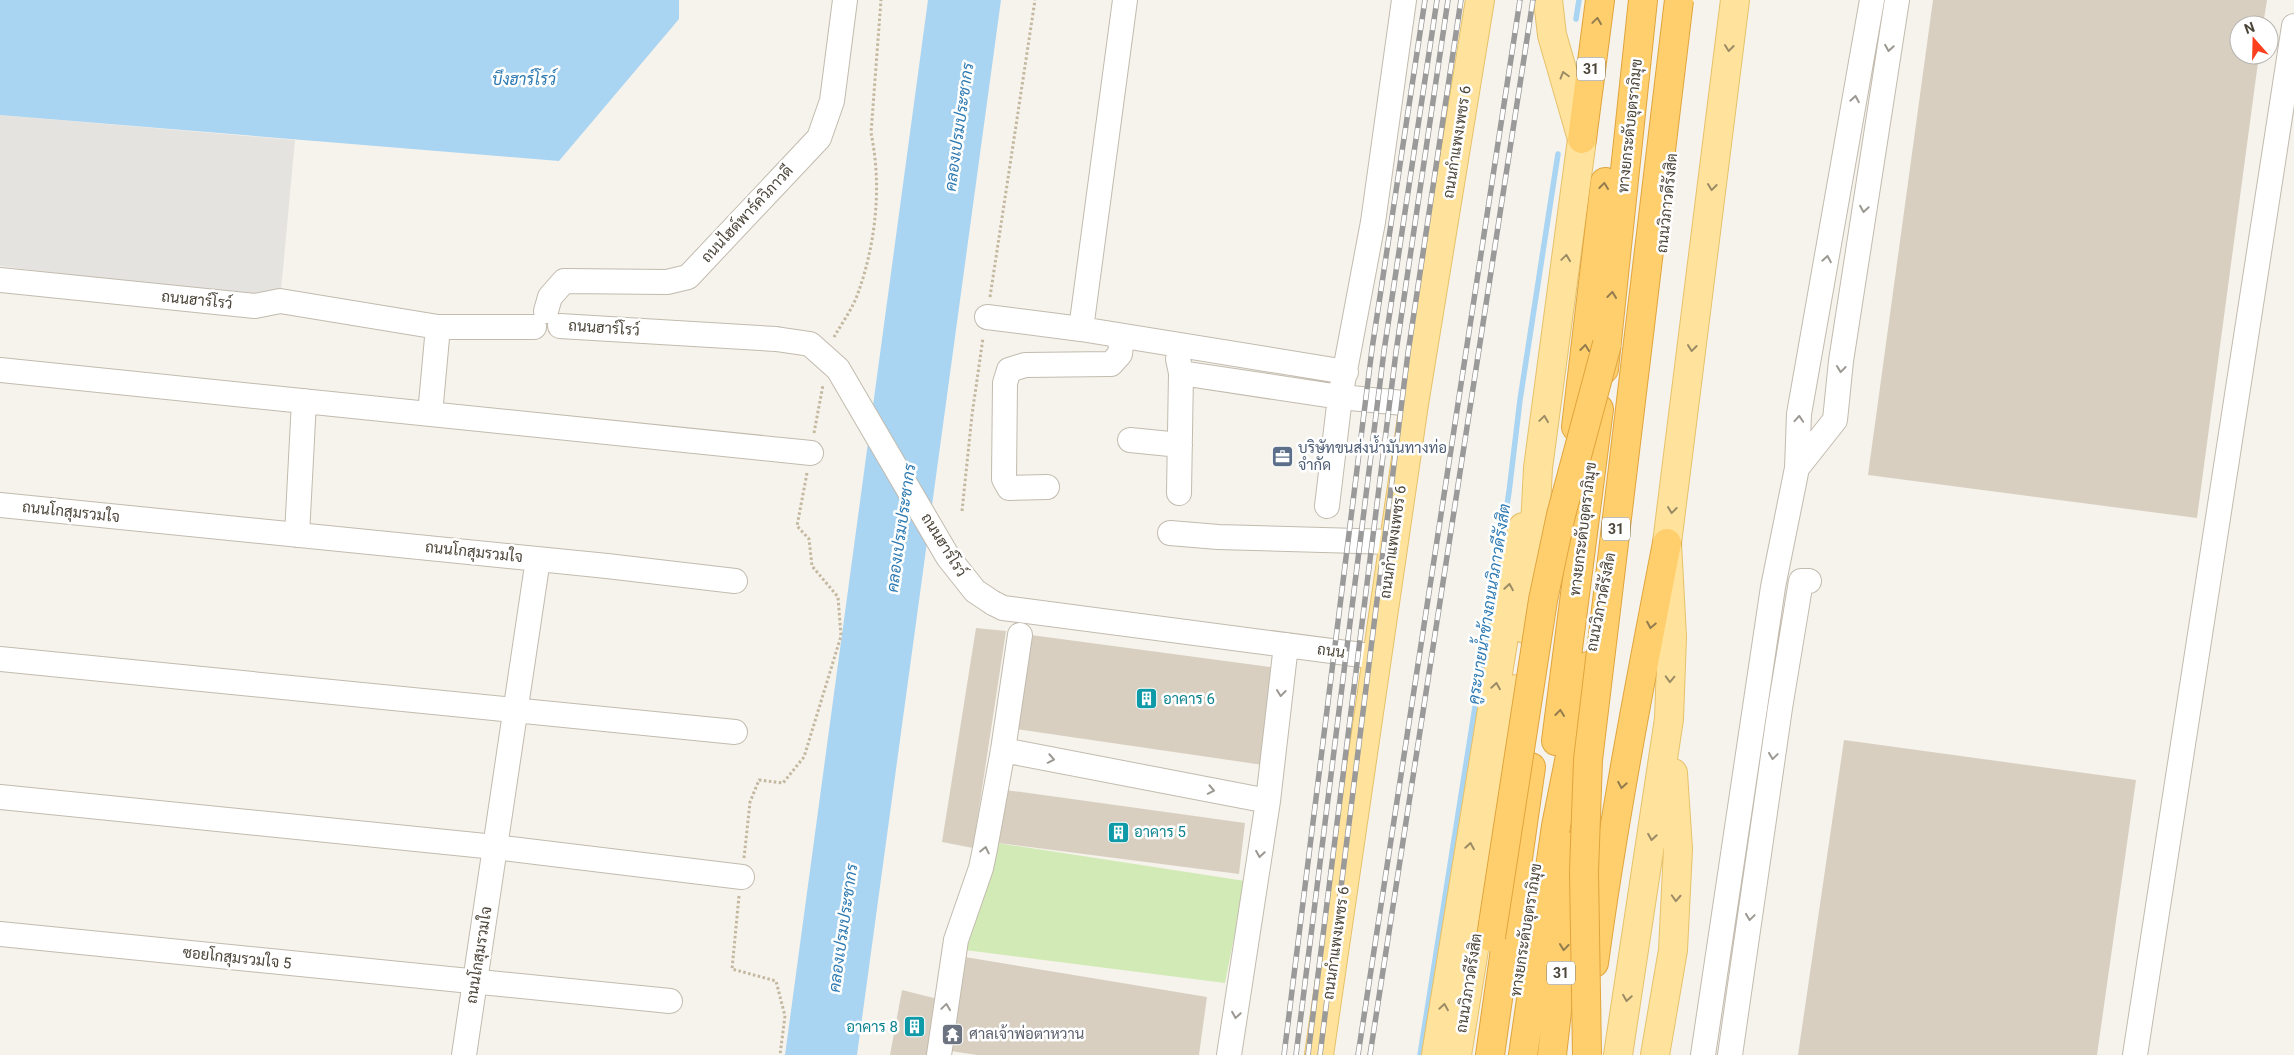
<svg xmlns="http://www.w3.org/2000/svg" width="2294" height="1055" font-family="Roboto,Sarabun,sans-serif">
<rect width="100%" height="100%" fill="#f6f3ec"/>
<path fill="#d2eab5" d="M991,842L1245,881L1225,983L957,949Z"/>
<path fill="#e5e3e0" d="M0,115L295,140L280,301L0,266Z"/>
<path fill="#a9d4f2" d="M0,0H679V19L559,161L0,115Z
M928,0H1001L857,1055H785Z"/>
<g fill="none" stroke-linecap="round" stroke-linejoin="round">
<path stroke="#a9d4f2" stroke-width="5.5" d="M1576,19L1579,0
M1420,1055L1509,492L1520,400L1558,154"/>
</g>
<path fill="#d8cfc1" d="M1933,0H2267L2263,25H2239V55H2259L2197,518L1868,475Z
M976,628L1006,631L973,848L942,842Z
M1031,635L1278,668L1263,765L1016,729Z
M1844,740L2136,780L2097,1055H1798Z
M999,789L1245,823L1239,874L991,842Z
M965,957L1207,997L1199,1055H977L951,1051Z
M902,990L938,999L930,1055H890Z"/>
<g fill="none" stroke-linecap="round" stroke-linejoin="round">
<defs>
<path id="minor" d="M0,280L255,306L280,301L438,327H534
M546,311L550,297L564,281L667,282L688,277L819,138L832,101L845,0
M987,317L1081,329L1346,372
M560,326L776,339
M1081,329L1125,0
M1178,359L1181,373L1179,493
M0,370L811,453
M1181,373L1340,397L1414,404
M430,414L438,327
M1130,440L1180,445
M1797,468L1835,420L1841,361L1897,0
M1047,487L1009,488L1004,479L1005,383L1009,370L1025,365L1111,364L1120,354L1122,336
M0,505L607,566L735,581
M1327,506L1340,397L1373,222L1404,0
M1170,533L1218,537L1393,542
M297,535L304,401
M993,603L1003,608L1377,657
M0,659L735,732
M1003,750L1268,801
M0,797L495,847L742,877
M0,934L670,1001
M464,1055L538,559
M939,1055L956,940L981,868L985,849L1003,750L1020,635
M1229,1055L1268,801L1286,645
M1703,1055L1773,587L1797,468L1799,414L1872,0
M1730,1055L1780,708L1801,581H1809
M2135,1055L2294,26"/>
<path id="major" d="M1525,629L1532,583L1538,468L1582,139L1552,35L1548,0
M1319,1055L1414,404L1480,0
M1436,1055L1504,636L1508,585L1523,527
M1457,1055L1516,689
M1618,1055L1669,719L1672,637L1667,543L1735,0
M1655,1055L1673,950L1678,849L1673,773"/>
<path id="highway" d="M1582,139L1600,0
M1604,369L1643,0
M1576,427L1605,182
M1556,741L1599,409
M1594,963C1613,822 1640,682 1667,543
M1490,1055L1531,767
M1523,1055L1556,826L1588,666
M1552,1055L1576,845"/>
</defs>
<use href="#minor" stroke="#c2bbae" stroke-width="26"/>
<use href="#major" stroke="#e6c16a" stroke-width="30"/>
<use href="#highway" stroke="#e0a43c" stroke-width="30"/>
<path stroke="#c4b79f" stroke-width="3" stroke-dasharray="2.5 2.5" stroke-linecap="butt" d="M990,297L1035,0
M834,337C842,323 853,308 858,293C876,243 882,185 871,133L881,0
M814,433L823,385
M962,511L972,415L983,338
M744,858L750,802L759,780L783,783L804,757L841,636L838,597L812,566L809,539L797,526L807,473
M739,896L732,969L776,981L785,1016L780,1055"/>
<use href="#minor" stroke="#fff" stroke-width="24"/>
<use href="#major" stroke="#ffe39c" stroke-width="28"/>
<use href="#highway" stroke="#ffcf6e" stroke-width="28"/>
<defs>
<path id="rail" d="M1284,1055L1372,349L1425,0
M1296,1055L1384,351L1437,0
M1308,1055L1396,352L1448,0
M1320,1055L1408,353L1461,0
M1358,1055L1520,0
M1370,1055L1533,0"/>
</defs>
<use href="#rail" stroke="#9a9a9a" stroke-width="5.5"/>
<use href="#rail" stroke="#fff" stroke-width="4" stroke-dasharray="11" stroke-linecap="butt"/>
<defs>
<path id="minor-bridge" d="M776,339L810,344L838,369L948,557L975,591L993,603"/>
<path id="highway-bridge" d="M1491,937L1543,600L1561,515L1607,344
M1587,1055L1584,872L1588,760L1679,0"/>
</defs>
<use href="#minor-bridge" stroke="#c2bbae" stroke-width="26" stroke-linecap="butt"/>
<use href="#highway-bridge" stroke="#e0a43c" stroke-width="30" stroke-linecap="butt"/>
<use href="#minor-bridge" stroke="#fff" stroke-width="24"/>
<use href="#highway-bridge" stroke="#ffcf6e" stroke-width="28"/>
</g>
<defs><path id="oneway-chevron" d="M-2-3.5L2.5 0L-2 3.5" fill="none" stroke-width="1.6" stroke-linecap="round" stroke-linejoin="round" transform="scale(1.25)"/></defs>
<g stroke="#937c4e">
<use href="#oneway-chevron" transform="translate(1597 21) rotate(-82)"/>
<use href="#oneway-chevron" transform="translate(1604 186) rotate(-83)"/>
<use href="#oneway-chevron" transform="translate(1612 295) rotate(-84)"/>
<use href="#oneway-chevron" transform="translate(1585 348) rotate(-83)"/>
<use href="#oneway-chevron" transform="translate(1651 625) rotate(101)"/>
<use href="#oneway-chevron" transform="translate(1560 713) rotate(-83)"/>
<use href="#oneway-chevron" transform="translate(1622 785) rotate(100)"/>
<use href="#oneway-chevron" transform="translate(1564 947) rotate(96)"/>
</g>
<g stroke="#9c8c66">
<use href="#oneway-chevron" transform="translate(1729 48) rotate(97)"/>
<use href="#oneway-chevron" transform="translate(1564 75) rotate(-106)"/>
<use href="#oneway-chevron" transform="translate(1712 187) rotate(97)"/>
<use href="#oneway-chevron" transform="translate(1566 258) rotate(-82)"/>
<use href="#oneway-chevron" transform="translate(1692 348) rotate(97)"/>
<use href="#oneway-chevron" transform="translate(1544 419) rotate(-82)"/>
<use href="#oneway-chevron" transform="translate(1672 510) rotate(97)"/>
<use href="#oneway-chevron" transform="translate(1509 587) rotate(-81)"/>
<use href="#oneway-chevron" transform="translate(1670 679) rotate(92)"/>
<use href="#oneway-chevron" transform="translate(1496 686) rotate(-81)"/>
<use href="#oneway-chevron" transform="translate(1652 837) rotate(99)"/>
<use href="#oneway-chevron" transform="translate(1470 846) rotate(-81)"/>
<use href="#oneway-chevron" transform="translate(1676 898) rotate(93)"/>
<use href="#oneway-chevron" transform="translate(1627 998) rotate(99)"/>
<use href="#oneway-chevron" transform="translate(1444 1007) rotate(-81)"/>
</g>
<g stroke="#9c9892">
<use href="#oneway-chevron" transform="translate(1889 48) rotate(99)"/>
<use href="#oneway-chevron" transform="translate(1855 99) rotate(-80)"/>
<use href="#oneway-chevron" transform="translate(1864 209) rotate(99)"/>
<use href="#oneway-chevron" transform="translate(1827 259) rotate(-80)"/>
<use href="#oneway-chevron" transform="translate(1841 369) rotate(96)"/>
<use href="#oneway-chevron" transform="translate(1799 419) rotate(-86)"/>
<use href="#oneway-chevron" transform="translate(1281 693) rotate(97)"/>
<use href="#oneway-chevron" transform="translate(1773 756) rotate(98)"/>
<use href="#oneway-chevron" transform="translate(1051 759) rotate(11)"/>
<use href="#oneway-chevron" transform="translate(1211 790) rotate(11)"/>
<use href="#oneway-chevron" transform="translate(985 850) rotate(-78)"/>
<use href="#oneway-chevron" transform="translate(1260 854) rotate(99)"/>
<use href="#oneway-chevron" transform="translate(1750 917) rotate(98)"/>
<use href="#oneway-chevron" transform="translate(946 1007) rotate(-82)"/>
<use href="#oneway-chevron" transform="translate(1236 1015) rotate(99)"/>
</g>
<defs>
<symbol id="office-square" viewBox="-11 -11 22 22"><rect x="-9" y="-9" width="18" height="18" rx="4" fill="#5c6f8a" stroke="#fff"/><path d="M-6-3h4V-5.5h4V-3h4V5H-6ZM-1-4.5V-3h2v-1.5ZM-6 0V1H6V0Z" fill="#fff"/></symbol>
<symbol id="building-square" viewBox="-11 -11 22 22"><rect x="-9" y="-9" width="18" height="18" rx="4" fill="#0f9aa8" stroke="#fff"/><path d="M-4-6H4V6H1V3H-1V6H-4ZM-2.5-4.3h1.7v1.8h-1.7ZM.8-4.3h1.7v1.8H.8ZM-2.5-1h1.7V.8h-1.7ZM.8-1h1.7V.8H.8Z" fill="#fff"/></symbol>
<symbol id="temple-square" viewBox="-11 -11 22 22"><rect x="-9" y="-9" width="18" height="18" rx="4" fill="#6b7280" stroke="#fff"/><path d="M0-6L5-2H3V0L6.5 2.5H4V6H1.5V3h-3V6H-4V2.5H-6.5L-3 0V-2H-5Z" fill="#fff"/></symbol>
</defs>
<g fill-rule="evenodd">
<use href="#office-square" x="1270" y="444" width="25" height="25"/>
<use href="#building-square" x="1134" y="686" width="25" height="25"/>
<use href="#building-square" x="1106" y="820" width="25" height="25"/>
<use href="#building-square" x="902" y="1014" width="25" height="25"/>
<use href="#temple-square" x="940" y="1022" width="25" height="25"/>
</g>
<g text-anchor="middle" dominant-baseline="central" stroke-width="5" stroke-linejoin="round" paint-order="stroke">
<g fill="#fff" stroke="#817c74" stroke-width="1">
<rect x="1577" y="57.5" width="28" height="23" rx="4"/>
<rect x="1602" y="517.5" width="28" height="23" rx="4"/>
<rect x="1547" y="961.5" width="28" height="23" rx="4"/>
</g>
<g font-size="14" font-weight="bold" fill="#4b4439">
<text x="1591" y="69">31</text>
<text x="1616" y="529">31</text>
<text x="1561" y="973">31</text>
</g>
<g font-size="15" fill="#4b4439" stroke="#fff">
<text transform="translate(1630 126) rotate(-84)">ทางยกระดับอุตราภิมุข</text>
<text transform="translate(1457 142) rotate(-81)">ถนนกำแพงเพชร 6</text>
<text transform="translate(1667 203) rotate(-84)">ถนนวิภาวดีรังสิต</text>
<text transform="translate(747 214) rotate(-47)">ถนนไฮด์พาร์ควิภาวดี</text>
<text transform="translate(197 300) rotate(6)">ถนนฮาร์โรว์</text>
<text transform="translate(604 328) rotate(4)">ถนนฮาร์โรว์</text>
<text transform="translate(71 512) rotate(6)">ถนนโกสุมรวมใจ</text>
<text transform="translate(1583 529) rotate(-83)">ทางยกระดับอุตราภิมุข</text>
<text transform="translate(1393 542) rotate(-82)">ถนนกำแพงเพชร 6</text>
<text transform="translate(944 545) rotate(58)">ถนนฮาร์โรว์</text>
<text transform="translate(474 552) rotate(6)">ถนนโกสุมรวมใจ</text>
<text transform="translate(1601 602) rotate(-79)">ถนนวิภาวดีรังสิต</text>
<text transform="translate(1331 651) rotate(8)">ถนน</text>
<text transform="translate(1526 930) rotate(-81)">ทางยกระดับอุตราภิมุข</text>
<text transform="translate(1336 943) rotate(-82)">ถนนกำแพงเพชร 6</text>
<text transform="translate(479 955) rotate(-81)">ถนนโกสุมรวมใจ</text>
<text transform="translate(237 958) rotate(6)">ซอยโกสุมรวมใจ 5</text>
<text transform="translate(1469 983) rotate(-81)">ถนนวิภาวดีรังสิต</text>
</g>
<g font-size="15" fill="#4e5e75" stroke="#fff" text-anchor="start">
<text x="1298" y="448">บริษัทขนส่งน้ำมันทางท่อ<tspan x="1298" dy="17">จำกัด</tspan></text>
</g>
<g font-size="15" fill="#0d838f" stroke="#fff" text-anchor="start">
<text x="1163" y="699">อาคาร 6</text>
<text x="1134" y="832">อาคาร 5</text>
<text x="898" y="1027" text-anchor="end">อาคาร 8</text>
</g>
<g font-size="15" fill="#5b616d" stroke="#fff" text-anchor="start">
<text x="969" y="1034">ศาลเจ้าพ่อตาหวาน</text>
</g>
<g font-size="16" font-style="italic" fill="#2e7ab2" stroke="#fff">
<text x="524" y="79">บึงฮาร์โรว์</text>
<text transform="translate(959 127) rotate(-82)">คลองเปรมประชากร</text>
<text transform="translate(901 528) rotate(-82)">คลองเปรมประชากร</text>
<text transform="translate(1489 604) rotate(-81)">คูระบายน้ำข้างถนนวิภาวดีรังสิต</text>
<text transform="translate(843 928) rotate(-82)">คลองเปรมประชากร</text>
</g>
</g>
<g transform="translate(2254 40) rotate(340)"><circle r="24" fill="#ffffff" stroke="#b7b4b0"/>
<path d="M0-4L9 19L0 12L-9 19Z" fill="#fc3f1d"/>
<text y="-8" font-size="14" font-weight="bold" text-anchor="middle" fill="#4b4439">N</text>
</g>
</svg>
